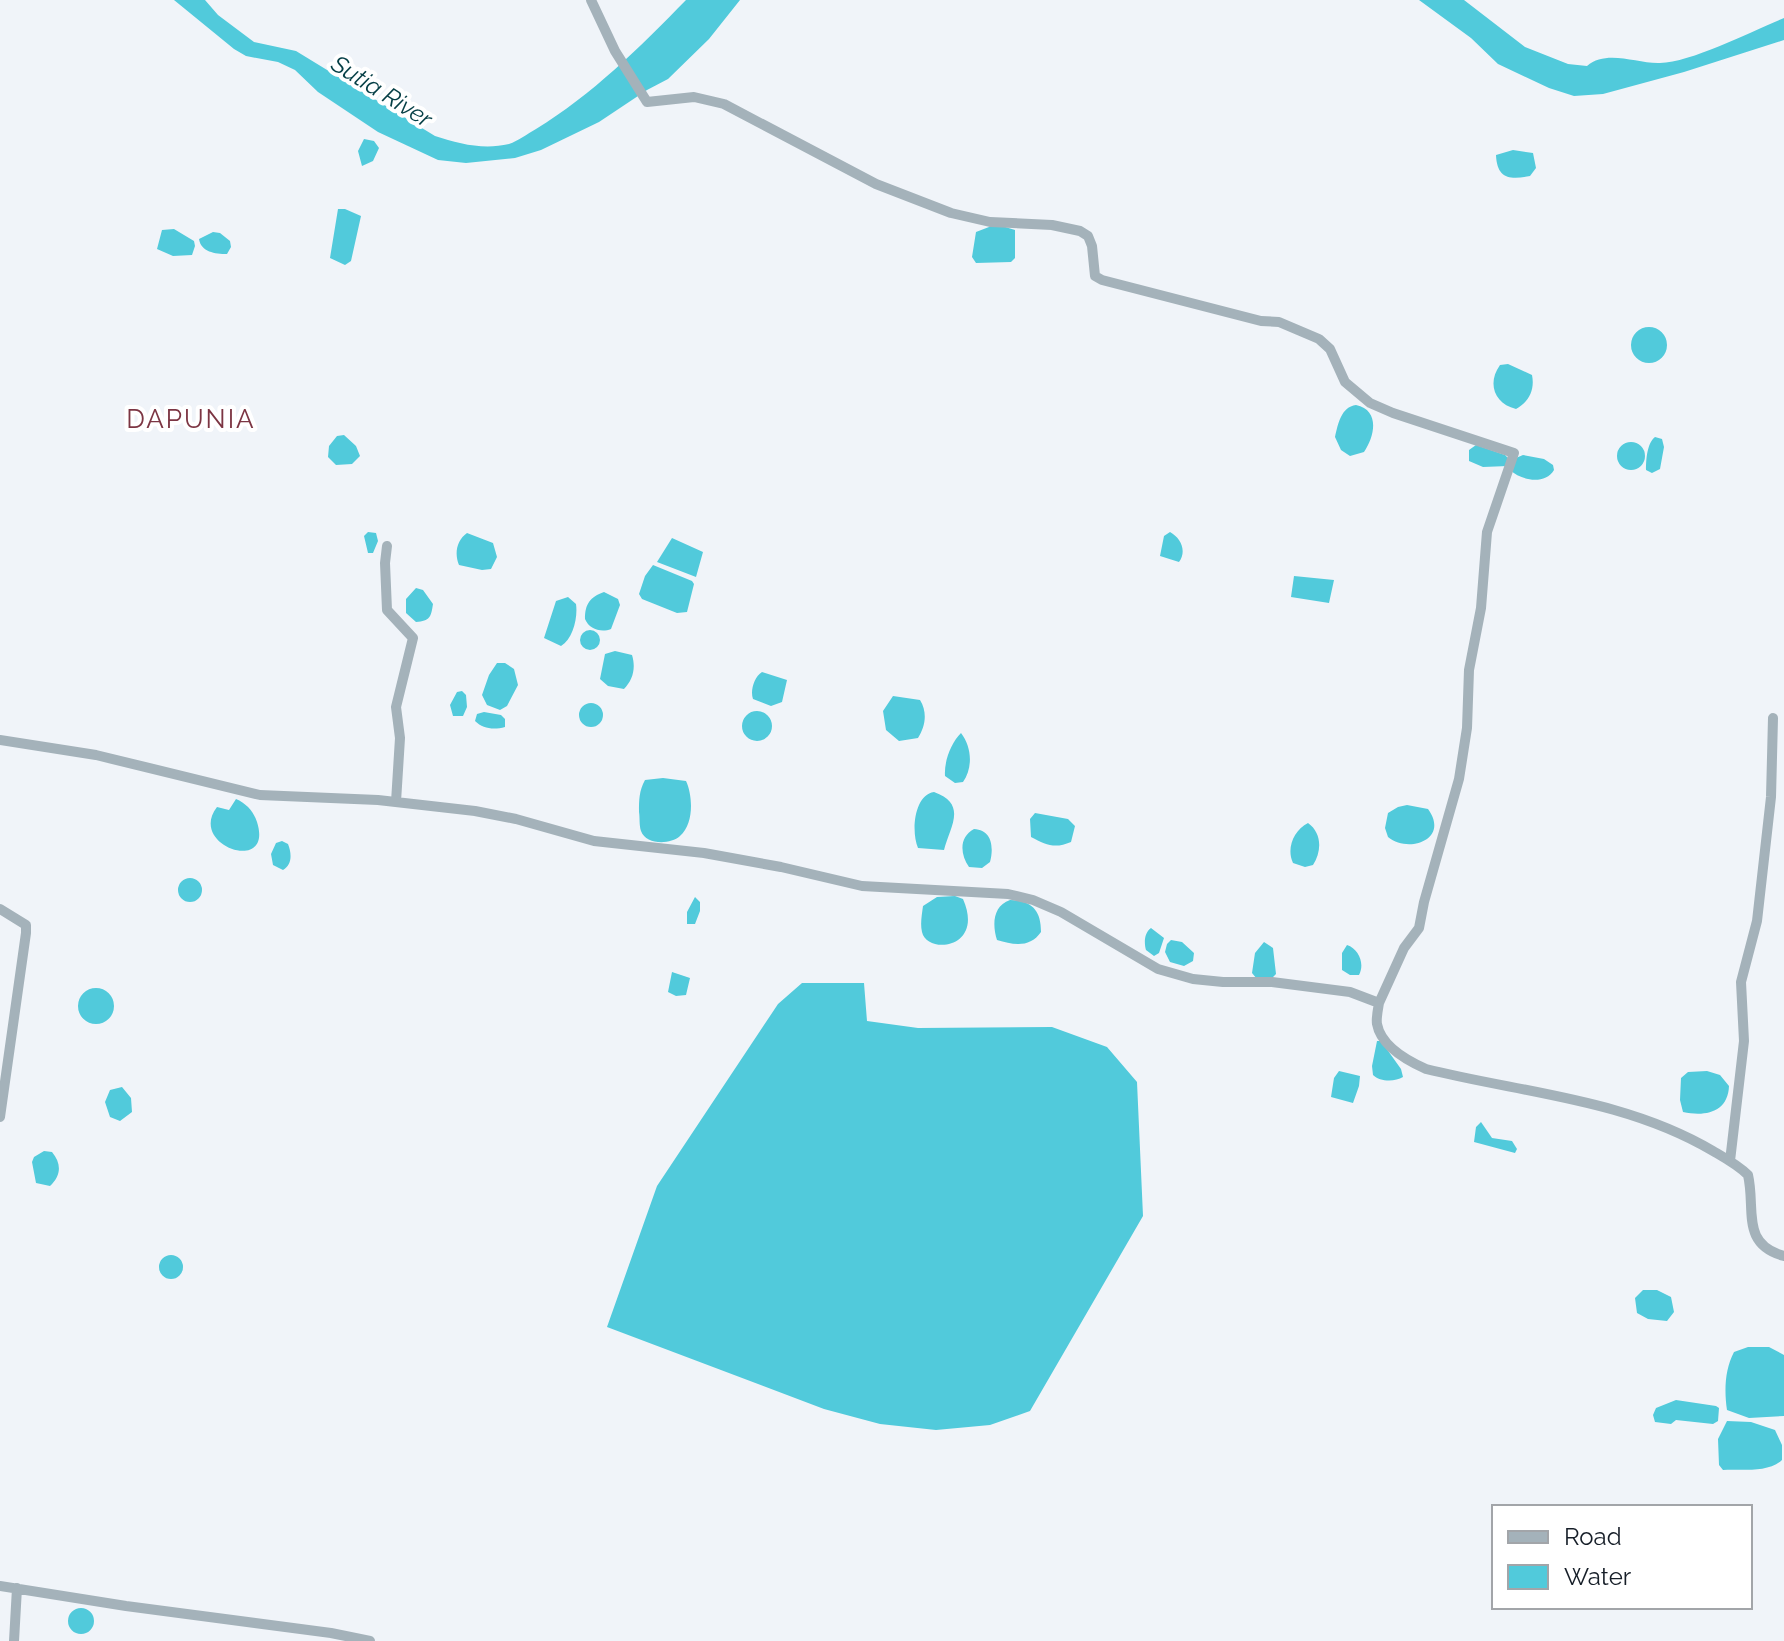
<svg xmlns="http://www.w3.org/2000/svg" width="1784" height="1641" font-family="Raleway,sans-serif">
<rect width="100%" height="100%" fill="#f0f4f9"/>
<path fill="#51cadb" d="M174,0H205L218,15L254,42L296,51L435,136C459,144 484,150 509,144C518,141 527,134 536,129C592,95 640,47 686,0H740L709,39L668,79L647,90L599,122L541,150L515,158L466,163L438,160L378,132L318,92L295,70L278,62L246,56L234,49Z
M1419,0H1464L1525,47L1568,64L1587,66C1607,49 1637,64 1660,63C1692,62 1752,31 1784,18V40L1684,72L1603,94L1574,96L1549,88L1498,64L1471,38Z
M364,139L374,141L379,148L373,161L362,166L358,151Z
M1513,150L1533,153L1536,168L1530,176C1510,180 1497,179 1496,155Z
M338,209H345L361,216L351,261L345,265L330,258Z
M1002,226L1015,230V258L1011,262L976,263L972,257L976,232L989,227Z
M174,229L194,241L195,246L192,255L173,256L157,249L162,230Z
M213,232L220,233L230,241L231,247L227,254C215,254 201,252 199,239Z
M1631 345a18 18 0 1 1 36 0a18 18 0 1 1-36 0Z
M1508,364L1532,375C1535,390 1529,402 1516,409C1494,404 1487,383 1500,365Z
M1356,405C1380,410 1375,436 1364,452L1350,456L1341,450L1335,437C1338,424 1341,407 1356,405Z
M344,435L356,446L360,456L352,464L336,465L328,457L329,446L337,436Z
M1655,437L1662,439L1664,447L1660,469L1652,473L1646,470C1646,460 1647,443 1655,437Z
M1617 456a14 14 0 1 1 28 0a14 14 0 1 1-28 0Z
M1476,445L1505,455L1508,458V466L1483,467L1469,461V450Z
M1523,455L1544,459L1553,465L1554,470C1545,485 1522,481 1510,470L1516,458Z
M368,532L376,533L378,541L373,553H368L364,536Z
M1170,532C1181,538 1187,551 1179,562L1160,556L1164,536Z
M467,533L493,543L497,557L491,569L482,570L459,565C454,553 457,540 467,533Z
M672,538L703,552L696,577L657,562Z
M653,565L692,581L694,584L687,612L677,613L642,599L639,594L645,576Z
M1294,576L1334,580L1329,603L1291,597Z
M416,588L423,590L433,604C431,617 430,621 416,622L406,613V599Z
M604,592L618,599L620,605L611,629C601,633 589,629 585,619C585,604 590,597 604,592Z
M568,597L576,604C578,618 573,639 561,646L544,638L556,601Z
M580 640a10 10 0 1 1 20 0a10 10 0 1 1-20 0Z
M615,651L632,655C636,668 633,680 624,689L608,686L600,679L605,654Z
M497,663H505L514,669L518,685L507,706L500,710L487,705L482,695L489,675Z
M762,672L787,680L782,702L771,706L753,699C750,691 754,677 762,672Z
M462,691L466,695L467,707L463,716H453L450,705L457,692Z
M893,696L920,700C928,713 925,727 918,738L899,741L886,730L883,711Z
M579 715a12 12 0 1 1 24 0a12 12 0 1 1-24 0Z
M742 726a15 15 0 1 1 30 0a15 15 0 1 1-30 0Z
M484,712L501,715L505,719V727C494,730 483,729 475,721L477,714Z
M961,733C972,747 973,768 963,782L955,783L945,776C944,761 951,743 961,733Z
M663,778L686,781C693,796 694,824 680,836C670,845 646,845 641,831C639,825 640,818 639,812C639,800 639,791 645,780Z
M934,792C968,804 950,827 944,850L918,848C911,832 914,795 934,792Z
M236,799C246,803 254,812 257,822C274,875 187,846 217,807L229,810Z
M1407,805L1428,809C1450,839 1409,854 1388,837L1385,828L1388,813L1398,807Z
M1035,813L1068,819L1075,826L1071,842C1055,849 1046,845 1031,837L1030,819Z
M1308,823C1322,833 1322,851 1313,865L1305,867L1293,863C1286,848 1294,830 1308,823Z
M974,829C992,830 994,847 990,862L982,868L969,867C960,854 959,837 974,829Z
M282,841L288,844C292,854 292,865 283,870L273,865L271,854L276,843Z
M178 890a12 12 0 1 1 24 0a12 12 0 1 1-24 0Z
M955,896L963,899C985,949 927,955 922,932C920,924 922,914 923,906L937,897Z
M695,897L700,902V911L695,924H687V912Z
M1010,900C1032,901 1041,910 1041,932C1030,948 1014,945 997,940C992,924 993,906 1010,900Z
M1151,928L1164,938L1159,953L1154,956L1146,950C1144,943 1144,933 1151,928Z
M1171,940L1182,942L1194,953L1193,961L1184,966L1170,962L1165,952L1167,944Z
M1264,942L1273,948L1276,974L1271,979H1257L1252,973L1255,953Z
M1347,945C1359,949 1365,964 1359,975H1350L1342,970V953Z
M672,972L690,978L686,995L676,996L668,992Z
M802,983H864L867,1021L918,1028L1052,1027L1107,1047L1137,1082L1143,1216L1030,1411L990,1425L936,1430L880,1424L824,1409L607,1327L657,1186L778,1004Z
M78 1006a18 18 0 1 1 36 0a18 18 0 1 1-36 0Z
M1377,1041H1381L1401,1069L1403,1077C1395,1082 1380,1082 1373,1075L1372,1066Z
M1339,1071L1360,1076L1359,1086L1353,1103L1331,1097L1334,1078Z
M1707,1071L1720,1075L1729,1086C1728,1112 1706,1117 1683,1112L1680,1100L1681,1078L1688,1072Z
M122,1087L131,1098L132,1112L120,1121L110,1117L105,1102L110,1090Z
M1481,1122L1492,1138L1512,1141L1517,1149L1515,1153L1474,1142L1476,1127Z
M44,1151L52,1152C62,1164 61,1176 50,1186L36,1183L32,1162L34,1157Z
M159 1267a12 12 0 1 1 24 0a12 12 0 1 1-24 0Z
M1643,1290H1657L1671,1297L1674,1312L1667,1321L1648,1319L1637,1313L1635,1298Z
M1748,1347H1769L1784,1355V1416L1749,1418L1727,1410C1724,1390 1725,1369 1734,1352Z
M1676,1400L1716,1406L1719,1408L1718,1421L1713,1424L1676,1420L1671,1424L1655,1422L1653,1415L1656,1408Z
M1727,1421L1751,1422L1775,1430L1782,1445V1460C1768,1473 1741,1469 1723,1470L1719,1465L1718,1439Z
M68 1621a13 13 0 1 1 26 0a13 13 0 1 1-26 0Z"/>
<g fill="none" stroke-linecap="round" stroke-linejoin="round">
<path stroke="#a4b2ba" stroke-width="10" d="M591,0L615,51L647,102L694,97L724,104L876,184L951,213L990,222L1052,225L1080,231L1088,236L1092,246L1095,276L1102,280L1261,321L1279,322L1319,339L1330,349L1345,382L1370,403L1393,413L1514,453L1487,532L1481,608L1469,670L1467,728L1459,779L1424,902L1419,928L1404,948L1379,1003
M387,546L385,563L387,610L413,638L396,707L400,738L396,802
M0,740L96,755L260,795L378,800L475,811L516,819L594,841L704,853L781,867L862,886L1008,894L1033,900L1061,912L1158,969L1193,979L1223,982H1272L1350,992L1379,1003C1378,1009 1376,1018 1377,1024C1381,1046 1408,1061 1426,1069C1523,1093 1625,1099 1713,1151C1725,1158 1738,1165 1748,1175C1756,1209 1740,1244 1784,1256
M0,909L26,925V933L0,1117
M1730,1161L1744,1041L1741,982L1757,921L1771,797L1773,718
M0,1586L126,1606L331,1633L370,1641
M14,1641L17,1588"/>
</g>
<g text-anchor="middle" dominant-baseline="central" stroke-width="8" stroke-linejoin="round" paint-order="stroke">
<g font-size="24" font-style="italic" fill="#043e45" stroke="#fff">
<text transform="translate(382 91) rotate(32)">Sutia River</text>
</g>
<g font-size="26" letter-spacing="2" fill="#7c3543" stroke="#fff">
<text x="191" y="419">DAPUNIA</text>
</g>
</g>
<rect x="1492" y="1505" width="260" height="104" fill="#ffffff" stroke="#a2a5a9" stroke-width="2"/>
<rect x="1508" y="1531" width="40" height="12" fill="#a4b2ba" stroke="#a2a5a9" stroke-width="2"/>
<text x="1564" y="1545" font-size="24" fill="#161e28">Road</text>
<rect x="1508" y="1565" width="40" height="24" fill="#51cadb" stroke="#a2a5a9" stroke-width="2"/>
<text x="1564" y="1585" font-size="24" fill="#161e28">Water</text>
</svg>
